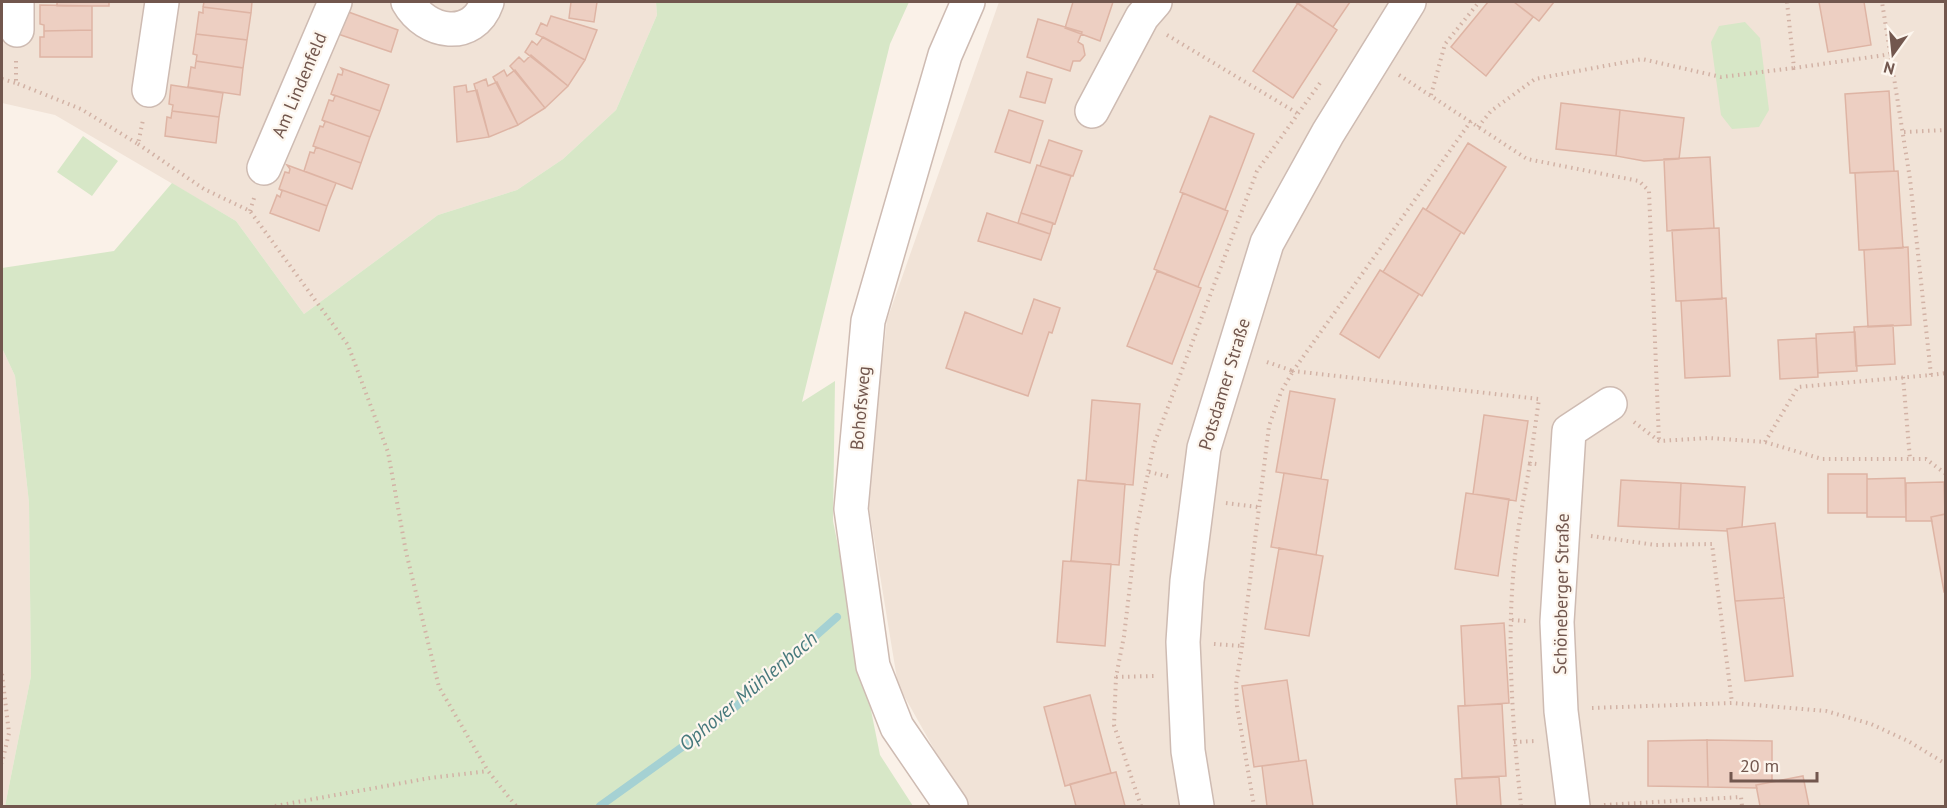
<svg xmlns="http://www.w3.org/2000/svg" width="1947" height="808" font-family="'PT Sans',sans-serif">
<rect width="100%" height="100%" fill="#faf1e8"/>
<path fill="#f1e3d7" d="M2,2H656L657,15L616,110L563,159L517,190L438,215L304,314L236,221L55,115L2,103Z
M999,2H1945V806H966L898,685L867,496L887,320Z
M2,348L15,376L29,503L31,676L5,806H2Z"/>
<path fill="#d7e7c7" d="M656,2H909L890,44L802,402L835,381L833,521L880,755L913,806H5L31,676L29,503L15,376L2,348V268L114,251L172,183L236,221L304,314L438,215L517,190L563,159L616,110L657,15Z
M1745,22L1760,38L1769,110L1759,127L1732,129L1721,115L1711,42L1719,26Z
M83,136L118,161L92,196L57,172Z"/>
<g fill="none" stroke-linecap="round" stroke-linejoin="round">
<path stroke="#a5d1d3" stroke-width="8" d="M600,806L724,717L837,617"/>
</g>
<path fill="#edcfc2" stroke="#deb4a4" stroke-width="1.5" d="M57,2H109V6H57Z
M204,2H252L251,13L203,7Z
M571,2H597L594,22L569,18Z
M1073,2H1113L1100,41L1065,28Z
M1295,2H1350L1333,27Z
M1488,2H1514L1533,17L1486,76L1451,47Z
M1514,2H1554L1539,21Z
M1819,2H1864L1871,45L1828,52Z
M1298,3L1337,30L1293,98L1253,71Z
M40,5L92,6V30L44,31V25L40,24Z
M203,7L251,13L247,40L196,34L199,12L203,13Z
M343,10L398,30L391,52L335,33Z
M551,16L597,30L585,60L536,34L541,23L547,26Z
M1038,19L1082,32L1078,42L1083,45L1085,55L1080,61H1073L1070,71L1027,57Z
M92,30V57H40V37H44V31Z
M196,34L247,40L243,68L196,61L197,55L193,54Z
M543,37L585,60L568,86L525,52L532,41L537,45Z
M531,55L568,86L545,108L510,66L519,57L524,62Z
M196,61L243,68L240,95L188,87L191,67L195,68Z
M341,68L389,85L380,111L331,94L338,74L342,75L343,71Z
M504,70L507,76L515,70L545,108L518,125L493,77Z
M1027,72L1052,79L1045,103L1020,97Z
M486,79L488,86L497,82L518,125L489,137L474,84Z
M171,85L223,93L219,117L172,111L173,105L169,104Z
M466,85L467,92L477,90L489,137L457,142L454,87Z
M1889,91L1894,171L1850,173L1845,94Z
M331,94L380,111L370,137L322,120L329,100L333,101L335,96Z
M1561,103L1620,110L1616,156L1556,149Z
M1009,110L1043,121L1030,163L995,152Z
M1620,110L1684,118L1679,159L1644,161L1616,156Z
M172,111L219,117L216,143L165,136L167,117L171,118Z
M1210,116L1254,134L1225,210L1180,192Z
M322,120L370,137L361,163L313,146L320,126L323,127L325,122Z
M1049,140L1082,151L1073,176L1040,166Z
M1468,143L1506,167L1464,234L1426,210Z
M313,146L361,163L352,189L304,171L310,152L314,153L316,147Z
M1710,157L1714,228L1667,231L1664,159Z
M287,165L336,183L327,206L279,189L285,172L289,173L290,169Z
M1037,165L1071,176L1055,224L1021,213Z
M1898,171L1903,248L1859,250L1855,173Z
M279,189L327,206L319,231L270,213L277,195L280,197L282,191Z
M1183,193L1228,211L1198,287L1154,269Z
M1423,208L1461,232L1422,296L1383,272Z
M987,213L1050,234L1041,260L978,241Z
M1021,213L1053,223L1050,234L1018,223Z
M1719,228L1722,299L1676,301L1672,230Z
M1908,247L1911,325L1868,327L1864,250Z
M1380,270L1419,294L1379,358L1340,334Z
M1157,271L1201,288L1172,364L1127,346Z
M1726,298L1730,376L1685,378L1681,301Z
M1034,299L1060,308L1052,333L1049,332L1028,396L946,368L965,312L1022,334Z
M1893,325L1895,364L1856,366L1854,327Z
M1855,332L1857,371L1818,373L1816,334Z
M1816,338L1818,377L1780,379L1778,340Z
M1290,391L1335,399L1321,479L1276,472Z
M1092,400L1140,404L1133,485L1086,481Z
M1484,415L1528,421L1516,501L1473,494Z
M1284,473L1328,480L1316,555L1271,547Z
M1828,474H1867V513H1828Z
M1905,478L1906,517H1867V479Z
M1078,480L1125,484L1119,565L1071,561Z
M1621,480L1681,483L1679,529L1618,526Z
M1944,482L1945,514L1931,517L1932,521H1906V483Z
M1681,483L1745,487L1742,527L1727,529V531L1679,529Z
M1466,493L1509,499L1498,576L1455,569Z
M1946,514V592H1944L1931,517Z
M1775,523L1784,598L1735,601L1727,529Z
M1279,548L1323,556L1309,636L1265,629Z
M1063,561L1111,564L1105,646L1057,642Z
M1784,598L1793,676L1745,681L1735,601Z
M1504,623L1509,703L1465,706L1461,626Z
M1287,680L1299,761L1254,767L1242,686Z
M1090,695L1111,773L1065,786L1044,707Z
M1502,704L1506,776L1462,778L1458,706Z
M1707,740L1772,741V782L1756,785L1757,788L1708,787Z
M1707,740L1708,787L1648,786V741Z
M1306,760L1313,806H1267L1262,766Z
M1116,772L1125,806H1076L1070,784Z
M1803,776L1809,806H1760L1756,785Z
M1499,777L1501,806H1457L1455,779Z"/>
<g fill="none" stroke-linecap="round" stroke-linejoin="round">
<defs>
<path id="minor" d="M408,2C426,34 473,42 487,2
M17,30V2
M149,90L162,2
M1092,111L1142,17L1155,2
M264,168L335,2
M951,806L897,727L873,666L851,509L868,321L945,55L968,2
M1197,806L1188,751L1183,642L1187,581L1204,448L1267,243L1328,133L1409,2
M1573,806L1561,711L1557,622L1569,431L1610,404"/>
</defs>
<use href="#minor" stroke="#cebbb2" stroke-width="36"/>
<path stroke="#d2b2a5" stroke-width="4" stroke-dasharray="1.5 4.5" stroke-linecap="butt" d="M1787,2L1794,68L1892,54
M1167,35L1297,113
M16,61V83L81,109L138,144L143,120
M1399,75L1527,159L1639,181L1649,191L1659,441
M2,79L16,83
M1431,95L1445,44L1479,2
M1471,121L1293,371L1539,399L1530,463L1537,464
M1478,127L1491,111L1535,79L1642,59L1721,77L1794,68
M1904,132L1946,130
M138,144L204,189L250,211L348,345L388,452L406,552L439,687L488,771L516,806
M250,211L255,195
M1931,375L1946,373
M1903,377L1910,459
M1634,422L1659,441L1709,438L1765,442L1822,459H1926L1946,474
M1765,442L1798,387L1931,375L1910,179L1882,2
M1149,472L1171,477
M1226,503L1258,507
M1591,536L1656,545L1712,544L1732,703
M1512,620L1526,621
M1214,644L1242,646L1269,426L1281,392L1293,371L1264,361
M1242,646L1236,685L1237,706L1254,806
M2,674L9,733L2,763
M1116,677L1154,676
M1592,708L1732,703L1826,711L1871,724L1908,741L1946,764
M1514,742L1535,741
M1604,805L1741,797L1742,806
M275,806L430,778L488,771
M1141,806L1114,725L1116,677L1124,636L1137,526L1154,444L1257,171L1320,83
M1521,806C1512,719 1505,627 1517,540C1520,514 1526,488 1530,463"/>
<use href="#minor" stroke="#fff" stroke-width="33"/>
</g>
<g text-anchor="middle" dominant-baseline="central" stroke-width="4.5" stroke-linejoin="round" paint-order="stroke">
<g font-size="18" fill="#72574e" stroke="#fdf6ee">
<text transform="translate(299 85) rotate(-67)">Am Lindenfeld</text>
<text transform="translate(1224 384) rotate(-73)">Potsdamer Straße</text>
<text transform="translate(860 408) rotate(-85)">Bohofsweg</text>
<text transform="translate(1561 594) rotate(-89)">Schöneberger Straße</text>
</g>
<g font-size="20" font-style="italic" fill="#47797c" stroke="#fdf6ee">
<text transform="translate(748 691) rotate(-40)">Ophover Mühlenbach</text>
</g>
</g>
<rect width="1947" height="808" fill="none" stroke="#72574e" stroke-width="6"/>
<g transform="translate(1893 54) rotate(195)" stroke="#fdf6ee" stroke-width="4.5" paint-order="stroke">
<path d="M0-4.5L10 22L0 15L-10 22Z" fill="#72574e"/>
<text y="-9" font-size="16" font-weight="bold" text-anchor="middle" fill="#72574e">N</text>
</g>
<path d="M1731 772v9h86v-9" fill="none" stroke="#72574e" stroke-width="3"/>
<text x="1740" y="772" font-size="18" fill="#72574e" stroke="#fdf6ee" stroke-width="4.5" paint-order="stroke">20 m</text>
</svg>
